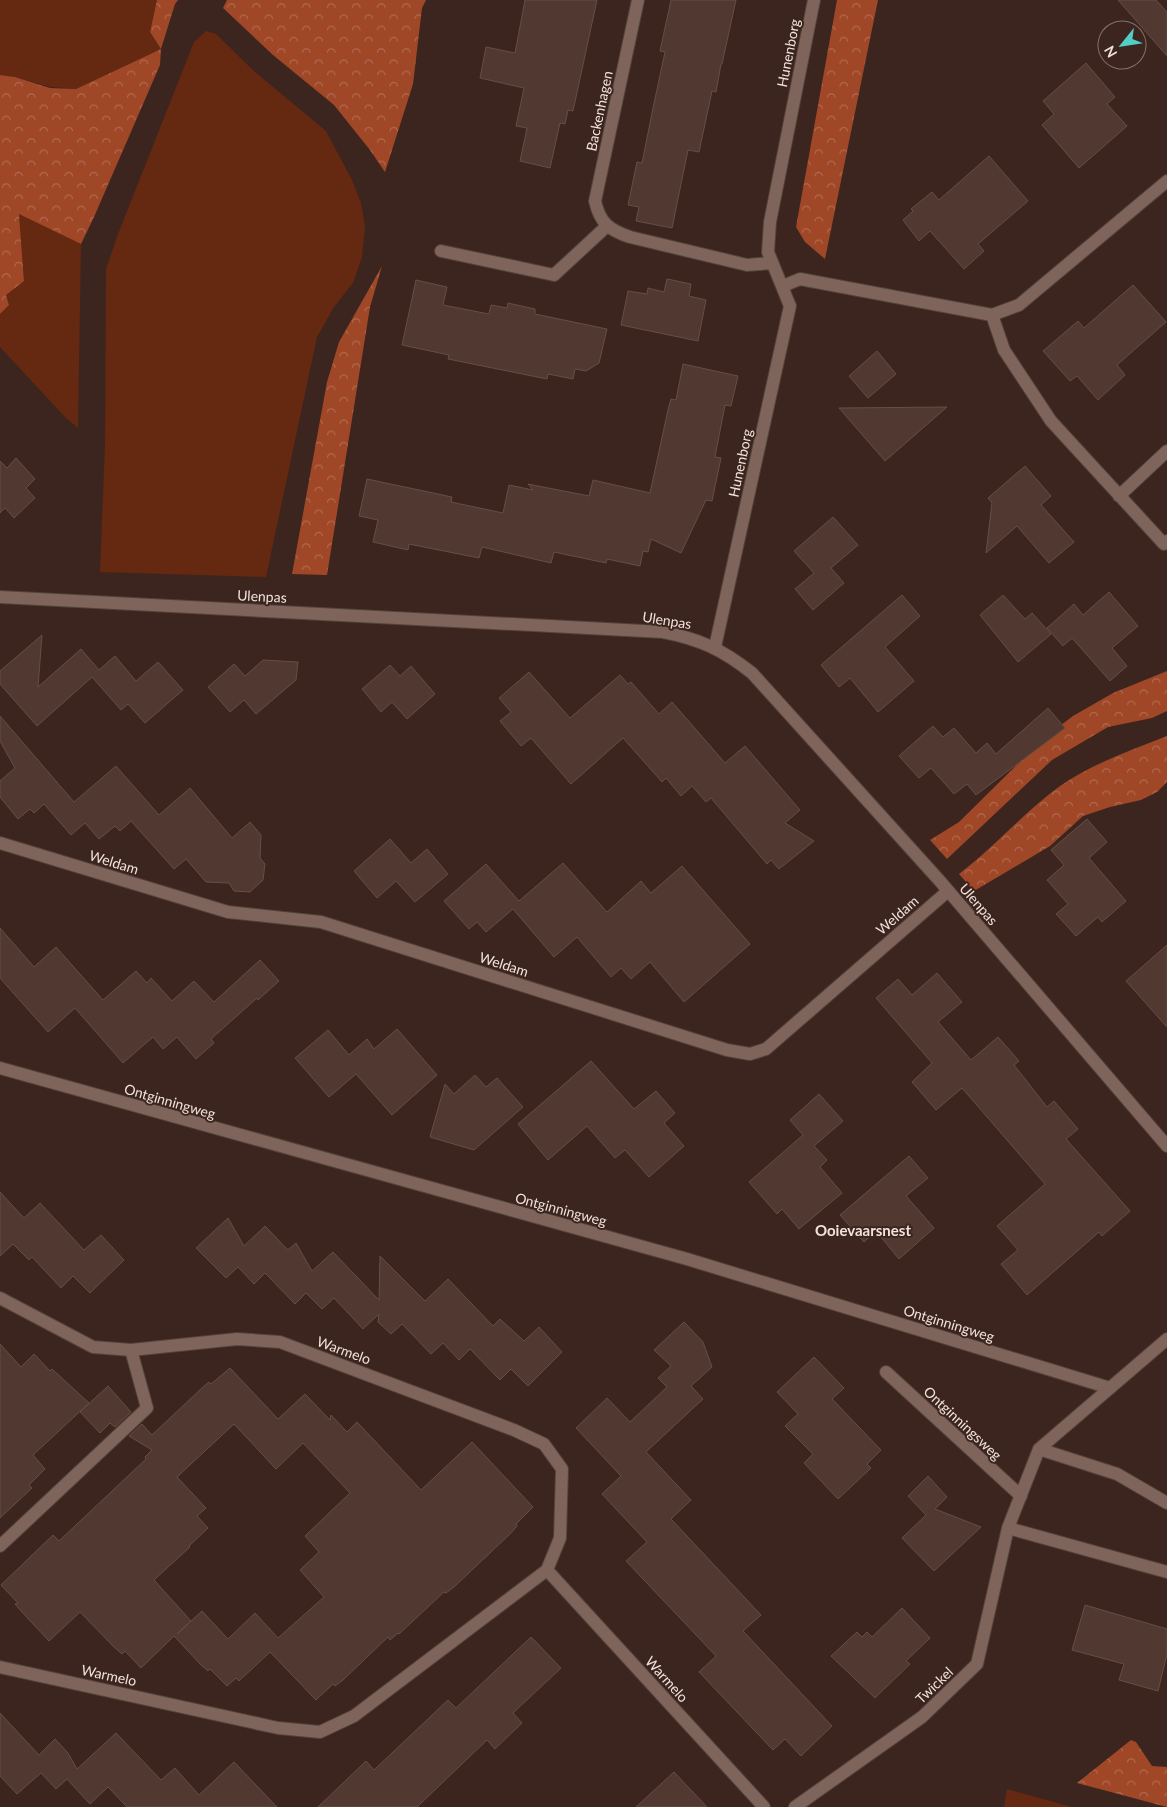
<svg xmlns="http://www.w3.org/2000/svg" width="1167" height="1807" font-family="Lato,sans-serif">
<defs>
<pattern id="forest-crowns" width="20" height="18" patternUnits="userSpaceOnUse" patternTransform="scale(1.25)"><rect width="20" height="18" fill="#9f4727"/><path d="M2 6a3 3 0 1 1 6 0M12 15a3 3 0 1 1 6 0" fill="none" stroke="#b16a50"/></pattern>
</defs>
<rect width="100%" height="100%" fill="#3c251e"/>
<path fill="#652811" d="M0,0H157L150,32L161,49L76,89L50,87L15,77L0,75Z
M206,31L216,34L255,72L326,131L352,180L361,203L365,226L362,257L353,283L334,307L317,337L266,577L100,572L105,444L106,269L118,234L194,42Z
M19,213L81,244L78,428L65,417L0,347V314L9,305L6,295L24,280Z
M1007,1789L1072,1807H1004Z"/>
<path fill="url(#forest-crowns)" d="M157,0H178L175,4L161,49L150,32Z
M227,0H426L422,8L413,84L385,172L370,150L334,105L273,55L223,8Z
M837,0H878L825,259L805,242L796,227Z
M161,49L160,65L94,217L81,244L19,214L24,281L6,295L9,305L0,314V75L15,77L50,88L76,89Z
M382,266L370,307L327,575L292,574L327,382L339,342Z
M1167,671V711L1152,718L1108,727L1052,760L947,859L930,840L959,822L1044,738L1073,716L1113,693Z
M1167,736V782L1157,792L1141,800L1110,807L1083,816L1050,846L974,891L959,874C995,847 1024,812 1060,786C1093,763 1130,751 1167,736Z
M1131,1740L1136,1742L1152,1766L1167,1767V1807L1077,1783Z"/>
<path fill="#513931" stroke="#674e45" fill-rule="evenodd" d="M525,0H597L573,111L568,110L565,124L560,123L550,168L520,161L527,128L516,126L524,88L480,78L486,47L515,53Z
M671,0H736L722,64H721L716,92L712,91L699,152L688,150L672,228L636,221L639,207L628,205L637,162L642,163L653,108L665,52L660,51Z
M1118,0H1156L1167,12V56Z
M1086,63L1115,97L1107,104L1127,126L1079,168L1042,125L1054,114L1043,101Z
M989,156L1028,201L978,244L984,251L964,269L930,231L919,241L903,220L913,211L911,209L932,192L939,200Z
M667,279L691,284L689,296L706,300L698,341L621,325L628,291L647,294L648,288L664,292Z
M416,280L447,287L443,305L489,314L491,305L507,308L508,303L535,309V314L607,329L599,363L586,371L575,369L573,379L548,374L547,379L448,359L449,355L402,345Z
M1133,285L1166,322L1117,365L1125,375L1098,400L1077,376L1070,381L1043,351L1078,321L1084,328Z
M877,351L896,374L868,398L849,376Z
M683,364L738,376L731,406L725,405L715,457L721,458L712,501L706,500L681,553L651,539L648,552L643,551L640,566L607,559L606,563L554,552L551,563L482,547L479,558L409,544L408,550L373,542L378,520L359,516L367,479L452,497L451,502L503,513L509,485L533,490L528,484L589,496L593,480L650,493L668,410L671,399L676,400Z
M947,407L885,461L839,408Z
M16,458L35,479L26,488L35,498L14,518L5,508L0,513V461L7,468Z
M1025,466L1051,496L1041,505L1074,542L1049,563L1017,526L986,553L992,503L988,498Z
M833,517L858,545L831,568L844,583L813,610L795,589L814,573L794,551Z
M1109,592L1138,626L1112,648L1127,666L1110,681L1072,638L1063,646L1047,628L1074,604L1083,615Z
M902,595L920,616L885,647L914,681L878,712L850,678L839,687L821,665Z
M1003,595L1025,619L1032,613L1051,634L1018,662L980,615Z
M42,635L38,687L81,649L99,670L115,656L136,681L158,662L183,690L145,723L128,704L121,710L92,677L37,726L0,684V671Z
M263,660L298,662L296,680L256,714L244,700L230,712L208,687L234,664L245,676Z
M390,665L400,676L411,666L435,694L407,719L392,702L381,712L362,689Z
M529,672L570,718L620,675L628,684L631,682L659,714L672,702L725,763L745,746L800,810L785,823L814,841L779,869L771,860L767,864L711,798L706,802L692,786L681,796L666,778L662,782L623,738L571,784L531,738L521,746L500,721L511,712L499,698Z
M1048,708L1065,728L976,795L967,784L954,794L931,768L919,778L899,756L933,726L943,737L954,728L976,753L987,743L996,754Z
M0,716L74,802L116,766L159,815L190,788L232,838L250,822L261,835L260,858L265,864L263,880L250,892L234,891L229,883L206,882L186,859L174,869L131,821L120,831L115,826L99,839L85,823L71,835L44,804L34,813L30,809L18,819L0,797V781L15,768L0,741Z
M1087,819L1107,842L1089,858L1126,901L1102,922L1098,917L1076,936L1056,914L1068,904L1047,880L1064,865L1051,850Z
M390,839L411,863L427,849L448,874L415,902L396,881L377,898L354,871Z
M563,863L607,912L641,881L651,893L682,866L750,944L684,1002L650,962L631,979L621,968L611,977L577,937L554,957L513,909L486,932L477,922L469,929L444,901L486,864L519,901Z
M0,928L34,967L56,947L103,1000L136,971L147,983L151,978L172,1001L194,981L214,1002L260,960L279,981L258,1000L257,998L211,1039L214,1043L196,1059L177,1037L163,1049L153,1037L123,1063L75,1008L48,1032L0,978Z
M1167,945V1027L1126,981Z
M937,973L962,1002L938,1022L971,1060L998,1037L1019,1061L1014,1065L1047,1107L1054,1101L1078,1129L1066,1139L1130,1211L1102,1236L1099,1232L1027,1295L1001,1264L1018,1250L997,1226L1045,1184L962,1088L936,1110L912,1082L932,1063L876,998L898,979L912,995Z
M397,1029L437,1075L392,1115L356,1074L329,1097L295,1058L328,1030L349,1055L367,1039L374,1049Z
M591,1061L634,1109L656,1091L675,1113L664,1123L684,1146L649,1177L625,1150L615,1158L587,1126L548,1160L518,1124Z
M475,1075L486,1087L497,1078L523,1107L474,1150L430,1137L445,1084L454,1094Z
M819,1094L843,1121L814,1146L827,1160L820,1167L842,1193L799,1229L782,1209L777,1214L749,1182L803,1135L790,1120Z
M909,1156L928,1178L906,1196L934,1228L899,1259L876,1231L864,1242L840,1215Z
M0,1192L24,1218L40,1203L84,1250L101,1235L124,1260L90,1293L73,1276L61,1288L32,1257L29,1260L13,1244L0,1256Z
M228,1218L244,1246L265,1226L288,1250L296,1243L312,1271L333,1252L379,1300L380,1256L425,1301L448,1279L493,1326L500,1319L524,1341L539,1327L562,1352L528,1386L511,1369L500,1380L470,1349L459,1360L443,1343L431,1354L402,1324L391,1334L378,1322L379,1314L363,1329L334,1298L322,1309L306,1293L295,1304L265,1273L254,1284L238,1267L226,1278L196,1248Z
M684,1322L703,1342L712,1367L691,1386L703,1399L646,1452L691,1500L671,1519L761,1615L743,1631L832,1726L801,1756L785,1739L773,1750L699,1672L716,1656L626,1561L647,1542L602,1494L621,1476L576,1428L607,1398L630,1422L667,1387L658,1378L671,1366L654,1350Z
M0,1344L21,1367L34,1354L50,1371L52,1369L89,1403L33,1455L45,1469L29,1485L32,1488L0,1518Z
M814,1357L844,1388L832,1399L881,1450L867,1464L871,1468L838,1499L804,1463L813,1454L785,1426L798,1414L777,1392Z
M230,1368L278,1419L305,1394L330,1420L331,1415L347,1432L357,1422L421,1490L472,1442L533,1507L516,1524L517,1526L511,1533L454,1587L446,1593L444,1592L399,1634L398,1633L390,1640L388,1637L343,1680L335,1686L333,1684L316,1700L270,1652L239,1681L236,1678L227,1686L210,1669L208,1671L201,1665L174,1636L141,1668L125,1651L122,1654L114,1647L80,1612L49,1641L21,1611L15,1604L18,1603L1,1585L53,1535L59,1541L146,1459L145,1457L152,1450L129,1436L142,1424L152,1435L202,1388L209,1382L211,1384ZM234,1424L276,1469L303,1443L350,1493L305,1536L319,1552L300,1570L324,1597L278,1638L255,1613L228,1639L202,1611L177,1634L191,1621L154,1580L190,1547L189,1546L208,1528L197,1516L206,1508L177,1477Z
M108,1386L131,1412L115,1427L110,1423L100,1433L80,1412Z
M928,1476L947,1497L935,1509L981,1527L934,1571L902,1538L926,1515L908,1496Z
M1085,1605L1167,1629V1654L1158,1691L1119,1680L1124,1664L1072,1650Z
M902,1608L930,1638L906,1661L910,1664L875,1698L831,1656L857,1632L862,1637L867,1632L872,1637Z
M531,1637L561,1668L513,1713L522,1723L495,1749L487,1740L417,1807H318L366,1761L374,1770L448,1700L456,1708Z
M0,1713L39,1755L55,1739L68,1753L77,1769L116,1733L161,1780L175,1768L199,1795L234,1762L277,1807H127L108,1787L90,1804L67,1779L56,1789L41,1773L17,1794L0,1776Z
M674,1772L707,1807H636Z"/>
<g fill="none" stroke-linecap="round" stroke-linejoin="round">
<defs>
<path id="service" d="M0,1546L147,1408L131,1350"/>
<path id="pedestrian" d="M0,1068L687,1259L1110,1388"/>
<path id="minor" d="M638,0L595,201C600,223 609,230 630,237L747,265L772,263
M441,251L554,275L607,226
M783,286L800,279L992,315L1019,305L1167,181
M992,315L1004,350L1051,421L1164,544L1167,541
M1119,496L1167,451
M0,597L663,632C700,639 723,650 752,673L939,880L1167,1146
M715,647L790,306L768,252L770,222L814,0
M0,843L228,912L321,922L727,1050L750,1054L766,1049L948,891
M0,1298L93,1347L131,1350L237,1339L280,1342L514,1430L544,1444L562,1469L560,1538L547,1570L354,1716L320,1732L278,1728L0,1667
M886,1372L1021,1496
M1039,1449L1117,1474L1167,1503
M1008,1528L1167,1572
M547,1570L764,1807
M795,1807L922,1717L977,1664L1008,1528L1039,1449L1167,1339"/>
</defs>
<use href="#service" stroke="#54413a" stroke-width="14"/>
<use href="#pedestrian" stroke="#54413a" stroke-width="14"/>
<use href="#minor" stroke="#54413a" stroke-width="14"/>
<use href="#service" stroke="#7e645b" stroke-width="12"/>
<use href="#pedestrian" stroke="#7e645b" stroke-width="12"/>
<use href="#minor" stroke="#7e645b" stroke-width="12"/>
</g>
<g text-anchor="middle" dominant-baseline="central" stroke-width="4" stroke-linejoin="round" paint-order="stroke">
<g font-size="14" fill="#f1e2dc" stroke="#3c251e">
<text transform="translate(788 53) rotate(-79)">Hunenborg</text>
<text transform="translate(599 111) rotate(-78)">Backenhagen</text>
<text transform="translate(740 463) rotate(-78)">Hunenborg</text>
<text transform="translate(262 596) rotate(3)">Ulenpas</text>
<text transform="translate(667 620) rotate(9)">Ulenpas</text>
<text transform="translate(114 862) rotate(17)">Weldam</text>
<text transform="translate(979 904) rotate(49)">Ulenpas</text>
<text transform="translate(897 915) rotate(-41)">Weldam</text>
<text transform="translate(504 964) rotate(18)">Weldam</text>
<text transform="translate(170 1101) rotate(16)">Ontginningweg</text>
<text transform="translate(561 1209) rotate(15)">Ontginningweg</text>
<text transform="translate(949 1323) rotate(17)">Ontginningweg</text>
<text transform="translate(344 1350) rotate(20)">Warmelo</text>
<text transform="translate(963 1423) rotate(43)">Ontginningsweg</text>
<text transform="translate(109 1675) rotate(12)">Warmelo</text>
<text transform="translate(667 1679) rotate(48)">Warmelo</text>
<text transform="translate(934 1685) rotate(-44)">Twickel</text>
</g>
<g font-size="15" font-weight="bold" fill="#f1e2dc" stroke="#3c251e">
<text x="863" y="1230">Ooievaarsnest</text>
</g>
</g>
<g transform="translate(1122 45) rotate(240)"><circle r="24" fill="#3c251e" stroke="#84716a"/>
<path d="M0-4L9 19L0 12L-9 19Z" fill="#54cdc6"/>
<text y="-8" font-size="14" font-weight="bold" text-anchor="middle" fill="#f1e2dc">N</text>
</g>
</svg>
